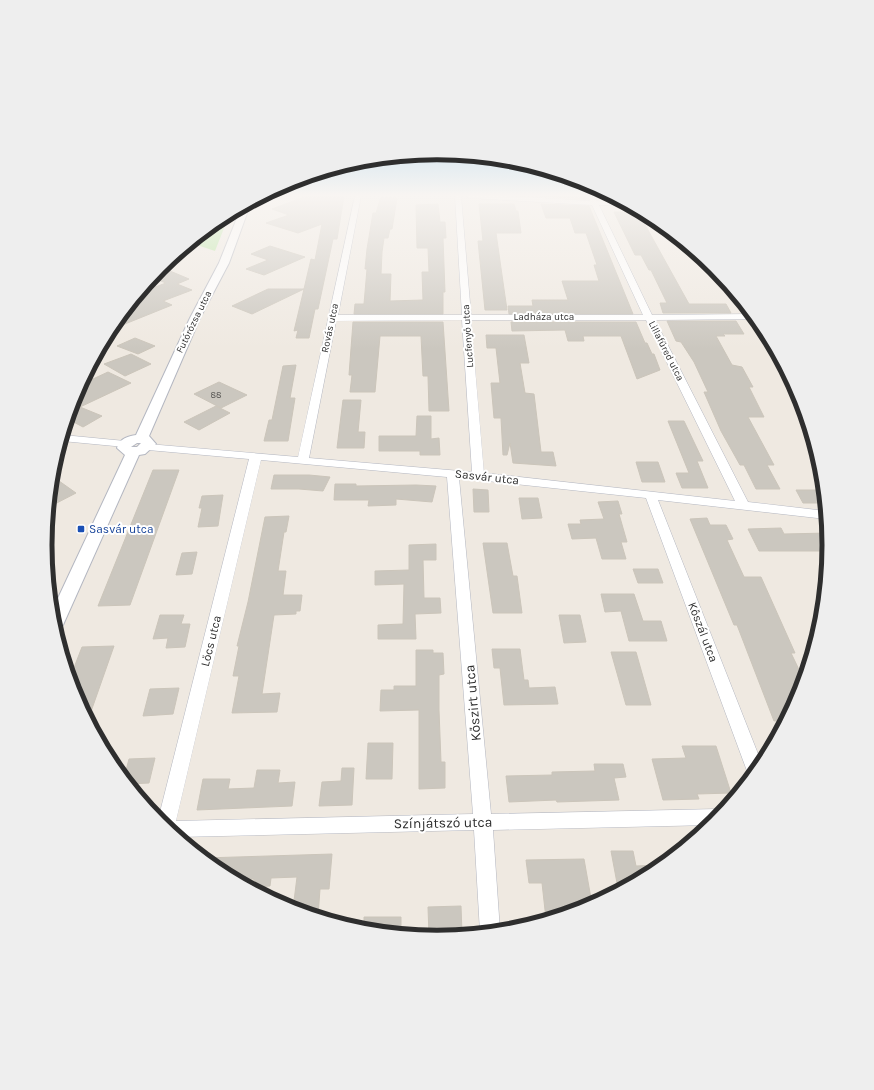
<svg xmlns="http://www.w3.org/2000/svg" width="874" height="1090" font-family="Karla,sans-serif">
<rect width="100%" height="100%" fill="#efe9e1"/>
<path fill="#b6e59e" d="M230,213L215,251L191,243L206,230L215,227L212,225Z"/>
<path fill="#cbc7bf" stroke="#cbc5ba" d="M307,196H344L337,239H333L318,309H315L309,338H296L298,330L294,331L304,289L252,314L232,306L268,289H304L311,259L315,260L322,224L298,233L266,223L289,215L272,209Z
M539,196H585L586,199Z
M381,197L397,198L392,229H390L388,238H384L382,252L381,274H391L390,301L423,300L422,272H429L428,248H417L416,205L438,204L440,222H445L446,238H443L445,292H443V314H354L355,304H364L367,269H365L367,249L373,213H376Z
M479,204H514L516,211H518L521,233H496L507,310H485L478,241H483Z
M541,204L589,206L633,314H509L508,306H533L532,300H568L562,281H599L594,265H597L586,233H575L570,218H546Z
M614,212H638L689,304H726L731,313H663L660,303H667L651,270H649L641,255H635Z
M270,246L305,257L264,275L246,269L268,260L251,254Z
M170,271L189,279L177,284L192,290L163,301L172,305L110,330L139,293L166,283L153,278Z
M667,321H736L744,334H723L725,336H716L732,365L742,367L753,387H749L764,417H748L774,465H767L780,489H756L744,465H740L721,431L704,392H708L694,362L681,342L676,341Z
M353,322H443L449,411H429L428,376H423L421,336H380L375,392H350L352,375H349Z
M511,322H636L645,343H647L652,354H654L660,370L637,379L621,336H583L584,341H568L565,330L512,331Z
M486,335H524L529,363H520L525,393L534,394L541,452H553L556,466L513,463L510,443L507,455H503L501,418H494L491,383H500L496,348H487Z
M135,338L155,346L138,354L117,346Z
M131,354L151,364L125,376L104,364Z
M296,365L290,398H295L288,441H264L269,420H272L283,366Z
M108,372L131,383L80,407L102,416L83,427L68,419L75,395L80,385Z
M219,382L247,395L221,408L194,394Z
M343,400H361L358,432H365L364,448H337Z
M216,406L230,413L199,430L184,422Z
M417,416H431V439L439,438L440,455H420V451H379V436H416Z
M668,421H684L703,461H697L708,488H682L676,473H689Z
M636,462H658L665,482H642Z
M153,470H179L130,605L98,606Z
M274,475H309L330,477L323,491L299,489H271Z
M52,476L76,493L49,507L50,491Z
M335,484H356V486L416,485L436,486L432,502L396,499V505L368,506L369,500H334Z
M473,489L488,490L489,512H474Z
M796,490H818L825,503H803Z
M223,495L218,526L198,527L202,508H199L202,496Z
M519,498H538L542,518L522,519Z
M618,501L622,514H619L627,542H621L626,559H602L596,538L572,539L568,524H581L580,520L604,519L598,502Z
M289,516L286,532H284L278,571H286L283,595H302L300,611H296V614L274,615L262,694L280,693L277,712L232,713L239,676H233L239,646H237L248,602L265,517Z
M707,518L710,525H726L733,539L727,540L744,577H761L795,653H791L804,680L799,695L786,720L774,721L737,625H734L690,519Z
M781,528L784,534L828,533V551H759L748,529Z
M483,543H507L513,576H517L522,613H493Z
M436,544V560H423L424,598H440L441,613L415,614L416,639H378V625L403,624L404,584L375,585V571L409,570V545Z
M197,552L192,574L176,575L182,553Z
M633,569H658L663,583H638Z
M601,594H634L643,621H661L667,641H629L621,611L605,612Z
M160,615H184L181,624H190L185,647L166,648L168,638L153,639Z
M559,615H580L586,642L564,643Z
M114,646L88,720L75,695L70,678L82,647Z
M492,649H520L524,680H528L529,688L555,687L558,704L504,705L500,668H494Z
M416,650H433V653H443L444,674L439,675V710L441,762H445V788L419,789V710L380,711L381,690H394V686H416Z
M611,652H636L651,705H626Z
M179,688L173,714L143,716L150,689Z
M368,743H393L392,779H366Z
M682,746H716L731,793L697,794L699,799L663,800L652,759L686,758Z
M155,758L149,783L129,784L124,778L129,759Z
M594,764H623L626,777L614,778L619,800L557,802L556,800L509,802L506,776L552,775V772L595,771Z
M342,768H354L352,805L319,806L322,782L341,781Z
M257,770H280L278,783L295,782L292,806L197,810L203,779H230L228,789L254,788Z
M611,851H633L636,866L662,865L632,883H617Z
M332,854L329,889H320L318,916L293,909L297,877L271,878L270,886L253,887L254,879H234L219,871L204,858Z
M584,859L592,904L546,919L542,883H529L526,860Z
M461,906L462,934L429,936L428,907Z
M364,917H401V933L364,930Z"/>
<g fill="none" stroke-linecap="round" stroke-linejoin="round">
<defs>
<path id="minor" d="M355,196H361L338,315H462L455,196H461L471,315H643L592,205L469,198L466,196H508L590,201L588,196H594L597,201L624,203L631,206L599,205L652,315L752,314L756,319L655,320L748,502L826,511V519L658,500L762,764L752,777L747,771L646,498L459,478L491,814L718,809L723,811L711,825L493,830L500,931L480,932L474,830L178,837L158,820L249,459L148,450L142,447L148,444L298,457ZM462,320L472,472L309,458L336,321ZM471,320H646L735,501L484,473ZM261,460L447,477L473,814L176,821Z
M63,435L125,441L131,444L125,447L62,441Z"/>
<path id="tertiary" d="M249,203L250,205L229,263L200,318L149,436L156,444L145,454L139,455L63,625L60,629L55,631L52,611L125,455L117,448C119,439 128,436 136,435L190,318L219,263L241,208ZM137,443H141L137,447H131Z"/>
</defs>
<use href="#minor" stroke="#b4b7c1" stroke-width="1"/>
<use href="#tertiary" stroke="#b4b7c1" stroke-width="2"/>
<use href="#minor" fill="#fff" fill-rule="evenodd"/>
<use href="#tertiary" fill="#fff" fill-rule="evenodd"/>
</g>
<linearGradient id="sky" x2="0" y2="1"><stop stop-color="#7abfeb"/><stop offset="0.56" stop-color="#f8f5f2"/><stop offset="1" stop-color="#f8f5f2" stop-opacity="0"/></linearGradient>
<rect width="874" height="349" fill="url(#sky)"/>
<rect fill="#1a4fb4" stroke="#fff" stroke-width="1.5" x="77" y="525" width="8" height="8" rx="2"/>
<g text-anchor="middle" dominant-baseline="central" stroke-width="4" stroke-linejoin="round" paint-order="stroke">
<g font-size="9" fill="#555452">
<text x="216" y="395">88</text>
</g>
<g font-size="10" fill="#2e2e2e" stroke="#fff">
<text x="544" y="317">Ladháza utca</text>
<text transform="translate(194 322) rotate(-64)">Futórózsa utca</text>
<text transform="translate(330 328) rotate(-78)">Rovás utca</text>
<text transform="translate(468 336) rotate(-94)">Lucfenyő utca</text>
<text transform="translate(666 351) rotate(63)">Lillafüred utca</text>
</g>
<g font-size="12" fill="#2e2e2e" stroke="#fff">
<text transform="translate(487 477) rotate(6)">Sasvár utca</text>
<text transform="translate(703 632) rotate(69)">Kőszál utca</text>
<text transform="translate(211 641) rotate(-76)">Lőcs utca</text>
</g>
<g font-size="12" fill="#164399" stroke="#fff" text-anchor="start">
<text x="89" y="529">Sasvár utca</text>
</g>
<g font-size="14" fill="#2e2e2e" stroke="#fff">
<text transform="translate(473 703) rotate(-95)">Kőszirt utca</text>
<text transform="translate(443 823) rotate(-1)">Színjátszó utca</text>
</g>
</g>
<path d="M0 0H874V1090H0ZM52 545a385 385 0 1 1 770 0a385 385 0 1 1-770 0Z" fill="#eee" fill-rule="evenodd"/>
<path fill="none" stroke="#2e2e2e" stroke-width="5" d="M52 545a385 385 0 1 1 770 0a385 385 0 1 1-770 0Z"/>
</svg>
